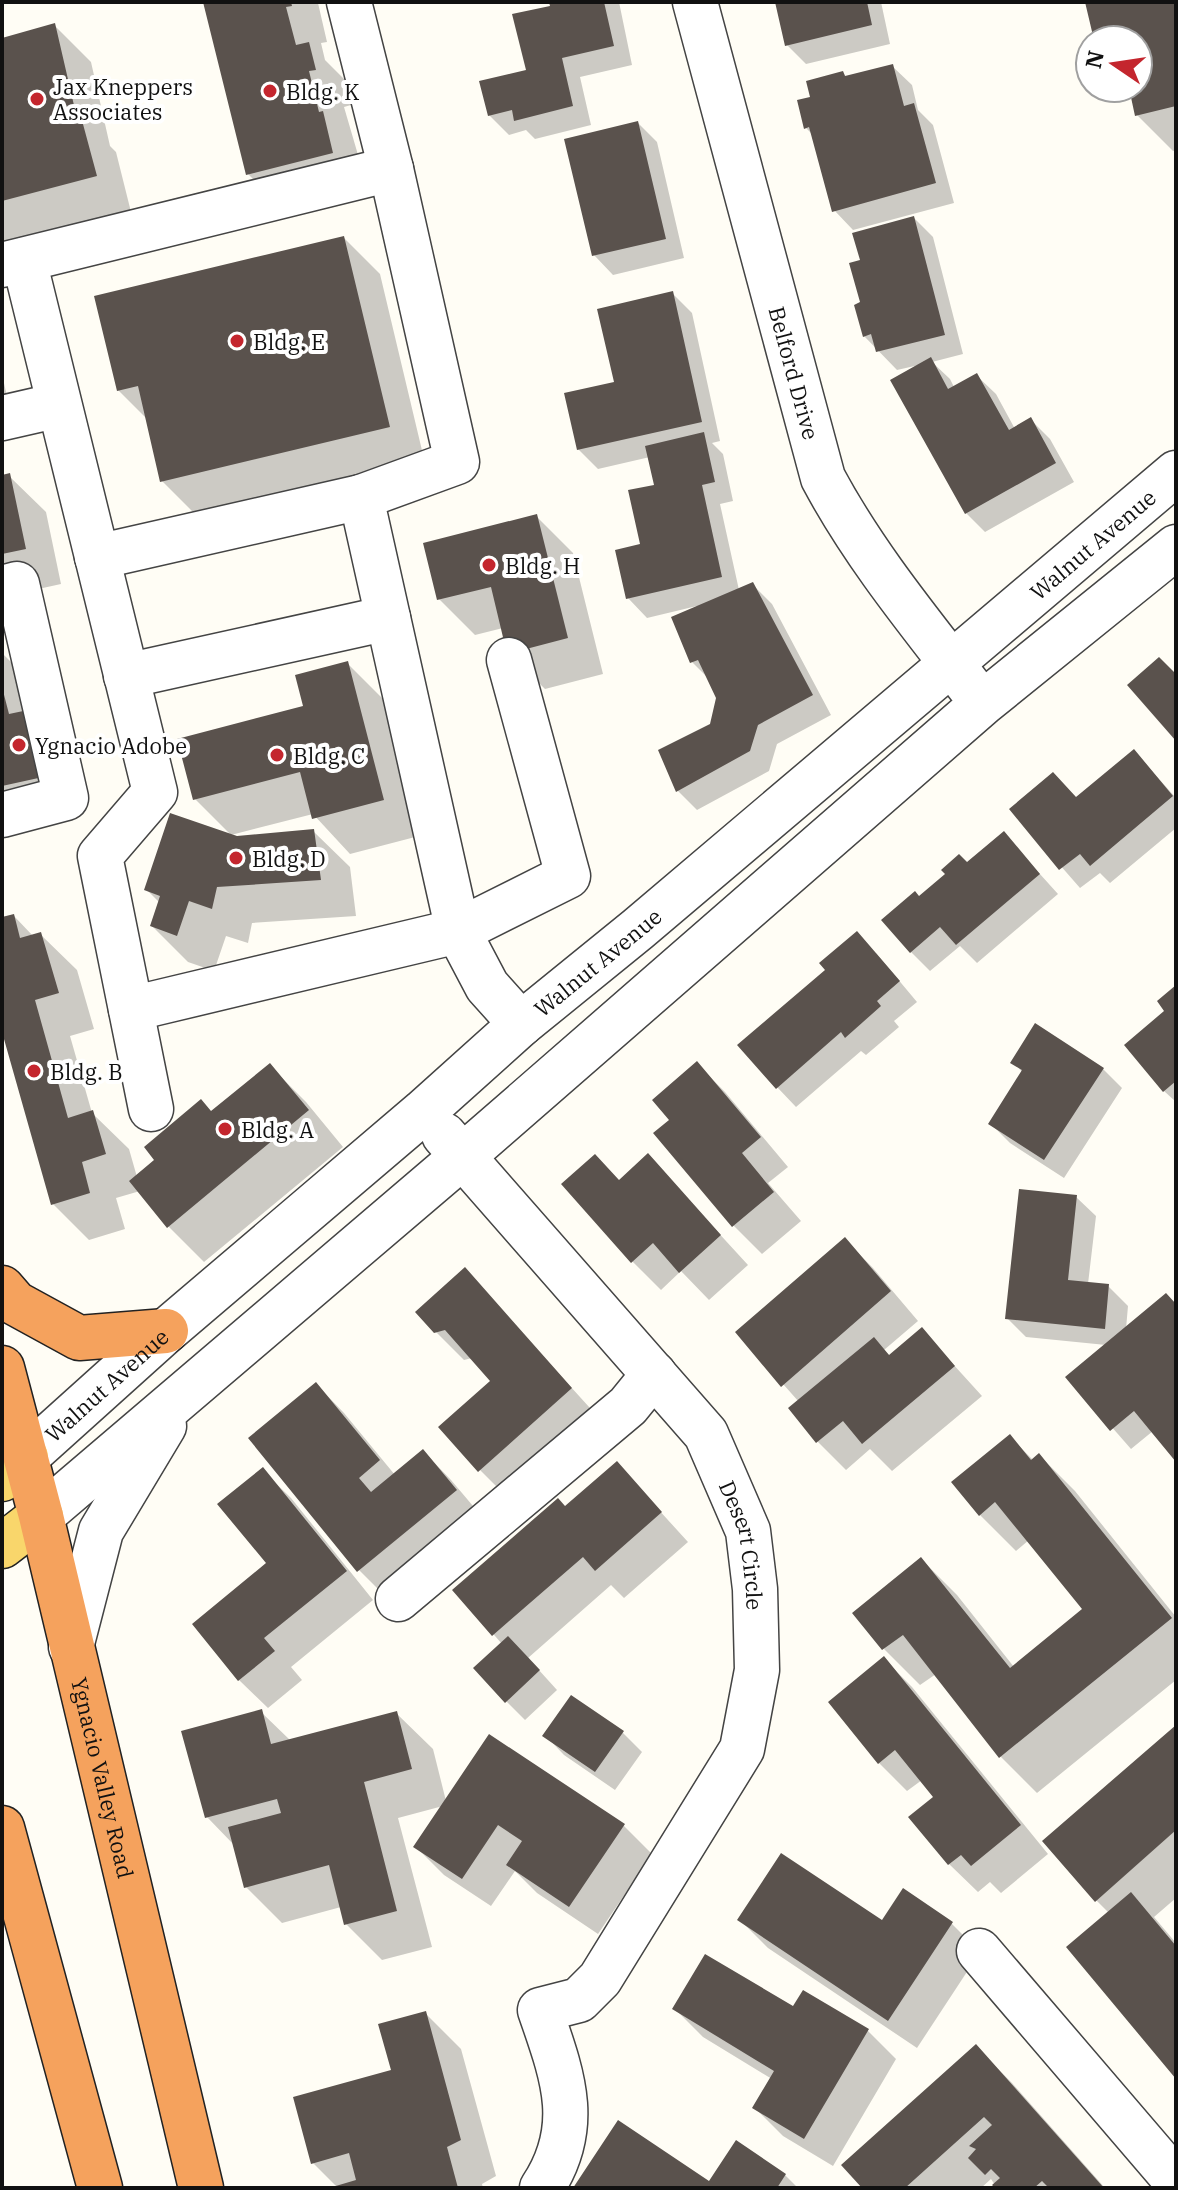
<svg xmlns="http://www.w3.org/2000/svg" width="1178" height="2190" font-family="'IBM Plex Serif',serif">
<rect width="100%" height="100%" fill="#fffdf5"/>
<path fill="#0003" d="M205,2L318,3L327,42L321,43L325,60L345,80L351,105L344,107L368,189L284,210L248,174Z
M551,2H619L632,65L580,77L591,125L535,139L526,130L509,135L489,115L528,71L552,8Z
M782,2H881L890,44L806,64L787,45Z
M1087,2H1176V150L1173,151L1137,115L1131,88H1138V40H1097Z
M55,26L91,62L110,146L116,152L131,212L2,246V40Z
M892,66L912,85L918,110L933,125L954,203L853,230L834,210L813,135L806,128L812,98L843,73L847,78Z
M638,123L657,142L684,258L613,275L594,255Z
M914,218L933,237L963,354L932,362L950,379L954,387L976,375L996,394L1015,429L1031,420L1050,439L1074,482L985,532L966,513L919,365L897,370L864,336L862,262Z
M344,238L380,274L425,463L198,517L162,481L147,419L118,390Z
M672,293L692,313L720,441L712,443L723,454L733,501L720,504L739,590L752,584L772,604L831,715L777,744L769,771L697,810L678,791L660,751L711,726L718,698L709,679L692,662L697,606L647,618L628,598L656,487L650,457L598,469L578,449Z
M2,374L10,410L2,411Z
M9,476L46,512L61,584L2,597V477Z
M537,517L573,553L603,674L545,689L509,653L503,628L475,635L439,599Z
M2,653L16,667L78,812L2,829Z
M348,664L384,700L419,836L350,854L313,814L231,835L195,799L306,707Z
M1134,751L1176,798V828L1110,883L1100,873L1080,888L1011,809L1077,799Z
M313,831L350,867L356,916L252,923L248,943L226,936L214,971L188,962L152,926L160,903L146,889L236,838Z
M1003,833L1058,894L977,963L960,946L930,971L911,952L920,898L967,865Z
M14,916L33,936L40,934L77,970L94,1029L70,1036L92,1113L129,1149L137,1177L270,1066L306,1102L343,1147L204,1262L168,1226L140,1191L116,1198L125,1229L89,1240L53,1204L2,1024V920Z
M876,953L917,1002L894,1021L899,1027L866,1055L861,1051L796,1107L777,1087Z
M1176,988V1102L1164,1091L1167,1011Z
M1013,1062L1103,1069L1122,1088L1064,1178L1010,1143L990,1123L1023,1073Z
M697,1064L725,1092L788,1167L768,1183L801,1221L762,1254L734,1226L656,1133L672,1120Z
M648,1156L748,1265L709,1300L681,1271L661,1290L632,1261Z
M1076,1197L1096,1216L1088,1284L1108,1286L1128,1306L1126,1329L1176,1305V1459L1153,1431L1131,1449L1068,1377L1106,1345L1026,1337L1007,1318Z
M845,1240L873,1268L918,1321L884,1350L891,1357L922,1330L982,1396L892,1471L870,1449L846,1470L818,1442L791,1409L799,1402L737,1332Z
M465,1270L599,1418L508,1498L480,1470L492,1381L472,1358L464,1360L435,1331Z
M316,1384L344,1413L395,1475L423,1451L451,1480L484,1519L387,1598L359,1570Z
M1010,1437L1033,1460L1039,1455L1075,1491L1176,1617V1680L1037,1793L1001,1757L936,1674L920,1685L884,1649L921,1559L957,1595L1014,1667L1085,1609L1029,1540L1016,1551L980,1515Z
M617,1464L688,1542L624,1598L611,1585L528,1658L557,1690L525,1720L506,1701L502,1644L455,1590L566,1508Z
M262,1470L291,1498L373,1600L291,1667L302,1680L268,1708L239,1680L268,1564Z
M884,1659L912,1687L1048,1854L1001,1893L990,1882L978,1892L949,1864L911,1817L936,1797L922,1780L907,1791L879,1763Z
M572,1697L623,1733L642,1752L615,1790L564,1755L545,1735Z
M261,1712L291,1741L396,1713L433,1749L446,1801L623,1825L652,1854L598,1934L537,1893L515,1871L491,1906L444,1875L416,1847L443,1806L398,1818L432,1947L382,1960L346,1924L341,1907L282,1923L246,1887L235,1846L207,1817Z
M1176,1727V1898L1154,1917L1176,1943V2076L1109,1913L1096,1900Z
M740,1920L952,1924L980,1952L917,2048L768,1948Z
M675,2009H794L868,2031L896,2059L833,2166L783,2136L754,2107L772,2079L703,2037Z
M425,2013L461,2049L496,2176L482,2184L483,2188H333L337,2187L313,2163L393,2071Z
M976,2047L1012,2083L1105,2188H997L991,2179L981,2188H864Z
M785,2175L798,2188H576L710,2183Z"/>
<path fill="#5a524d" d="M203,2H291L292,6L286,7L296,45L309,42L316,70L309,71L319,112L323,111L333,153L246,175Z
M549,2H604L614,46L562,58L573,106L514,121L512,110L488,116L479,81L526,70L512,14L550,6Z
M775,2H867L872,25L785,46Z
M1085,2H1176V106L1135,116L1129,88H1138V40H1117L1116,35L1094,40Z
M55,23L76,114L80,113L97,176L2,201V38Z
M893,64L904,106L914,103L936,183L832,212L809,127L804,129L797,100L810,97L806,81L843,71L845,76Z
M638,121L666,239L592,256L564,139Z
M914,216L945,335L876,352L871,334L863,337L854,305L860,302L849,263L860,260L852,233Z
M344,236L390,427L160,482L138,386L117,391L94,296Z
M673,291L702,422L577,450L564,393L614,382L597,309Z
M931,357L948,389L977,373L1009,430L1031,417L1056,463L965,514L890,380Z
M704,432L715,482L702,485L722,577L626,599L615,550L640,544L628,490L654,485L645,446Z
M10,473L26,549L2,554V475Z
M537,514L568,638L507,654L491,587L437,600L423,543Z
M753,582L813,695L758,725L750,751L676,792L658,750L710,724L716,698L698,660L690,663L671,617Z
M1159,657L1176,674V741L1127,685Z
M348,661L384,800L312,819L300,772L193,800L177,739L303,706L295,675Z
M2,687L9,714L28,710L43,777L2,786Z
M1134,749L1173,796L1090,866L1080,854L1059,870L1009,809L1053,772L1076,797Z
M170,813L237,836L314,829L321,880L217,887L212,909L189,901L177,936L150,926L160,896L144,890Z
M1004,831L1040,874L956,945L940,927L910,953L881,920L915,891L919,896L945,874L941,870L959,854L967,862Z
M14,914L20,938L41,932L59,993L35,1000L68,1118L93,1110L106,1154L82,1162L90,1193L51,1205L2,1032V917Z
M857,931L900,981L877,1001L881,1006L845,1038L841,1032L776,1089L737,1045L825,970L819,963Z
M1176,985V1081L1163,1092L1124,1045L1164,1011L1157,1001Z
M1035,1023L1104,1068L1044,1160L988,1124L1022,1070L1010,1063Z
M697,1061L761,1137L742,1153L774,1192L732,1227L653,1133L669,1120L652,1100Z
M270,1063L309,1110L167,1228L129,1181L154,1160L144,1147L201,1099L211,1111Z
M648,1153L721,1235L679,1273L653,1243L631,1263L561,1184L595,1154L619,1180Z
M1019,1189L1077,1195L1068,1280L1109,1284L1105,1329L1005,1319Z
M845,1237L891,1291L781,1387L735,1332Z
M465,1267L572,1388L478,1472L438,1427L490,1381L445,1330L434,1333L415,1312Z
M1166,1293L1176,1304V1462L1134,1411L1110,1431L1065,1377Z
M922,1327L955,1366L862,1444L843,1421L816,1443L788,1408L874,1337L889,1355Z
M316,1382L380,1460L359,1478L371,1492L423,1449L457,1490L357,1572L248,1438Z
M1010,1434L1031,1460L1039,1453L1172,1618L999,1758L903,1635L882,1650L852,1613L921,1557L1010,1668L1082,1609L995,1502L979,1516L951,1482Z
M617,1461L662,1512L595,1571L583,1557L492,1636L452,1590L558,1498L565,1506Z
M263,1467L347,1571L264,1638L275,1651L238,1681L192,1624L266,1563L217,1504Z
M508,1636L540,1670L505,1703L473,1668Z
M884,1656L1021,1825L971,1866L961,1855L948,1865L908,1817L933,1797L895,1750L878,1764L828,1702Z
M571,1695L624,1731L595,1772L542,1736Z
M262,1709L271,1744L397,1711L412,1769L364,1782L397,1911L344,1925L329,1865L244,1888L228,1827L281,1813L277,1799L205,1818L181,1731Z
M1176,1725V1830L1095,1902L1042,1841Z
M489,1734L625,1824L569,1907L506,1865L522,1841L498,1825L462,1879L413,1847Z
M781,1853L882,1920L903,1888L953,1922L888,2021L737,1920Z
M1131,1892L1176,1946V2079L1066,1947Z
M705,1954L793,2006L803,1990L869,2029L804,2139L752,2108L774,2071L672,2009Z
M426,2011L461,2140L447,2147L458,2188H329L356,2180L349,2153L311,2164L293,2097L391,2070L378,2024Z
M976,2044L1104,2188H1049L1042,2181L1034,2188H995L992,2185L1000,2178L991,2169L985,2175L968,2158L976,2149L969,2146L992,2125L984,2117L905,2188H862L841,2165Z
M618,2120L709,2181L736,2140L786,2174L777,2188H573Z"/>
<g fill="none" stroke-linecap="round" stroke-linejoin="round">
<defs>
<g id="minor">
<path d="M349,2L391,169L457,462L361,497L458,931L487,986L521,1024"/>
<path id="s1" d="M695,2L823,478C863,553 917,619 969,686"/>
<path d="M24,260L155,792L100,856L151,1109"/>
<path d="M2,265L391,169"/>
<path d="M2,418L59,405"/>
<path d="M97,557L361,497"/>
<path d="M2,588L17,584L66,798L2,815"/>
<path d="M126,676L388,618"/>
<path d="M131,1009L458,931L568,876L509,660"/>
<path id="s2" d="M444,1135L706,1434L748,1531L755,1589L757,1670L742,1749L600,1979L579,2000L540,2010C562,2074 583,2126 542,2188"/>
<path id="s3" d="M26,1457L166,1331L423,1112L521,1024L638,929L1176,473"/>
<path d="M41,1516L463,1156L983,703L1176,547"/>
<path d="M398,1599L628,1406L654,1374"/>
<path d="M71,1647L101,1531L164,1426"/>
<path d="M979,1951L1176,2181"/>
</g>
<path id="major" d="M2,1479L26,1457
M2,1546L41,1516"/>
<g id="highway">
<path d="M2,1288L15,1303L79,1338L166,1331"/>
<path id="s4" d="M2,1368L41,1516L201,2188"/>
<path d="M2,1828L100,2188"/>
</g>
</defs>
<use href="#minor" stroke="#444" stroke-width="47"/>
<use href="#major" stroke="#222" stroke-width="47"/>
<use href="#highway" stroke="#222" stroke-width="47"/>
<use href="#minor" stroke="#fff" stroke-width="44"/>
<use href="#major" stroke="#f9d66b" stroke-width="44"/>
<use href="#highway" stroke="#f5a25d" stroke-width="44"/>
</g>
<g fill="#c4262e" stroke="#fff" stroke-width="3">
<circle cx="270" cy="91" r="8"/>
<circle cx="37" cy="99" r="8"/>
<circle cx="237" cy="341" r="8"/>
<circle cx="489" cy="565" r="8"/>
<circle cx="19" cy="745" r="8"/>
<circle cx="277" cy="755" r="8"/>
<circle cx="236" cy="858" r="8"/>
<circle cx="34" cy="1071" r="8"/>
<circle cx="225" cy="1129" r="8"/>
</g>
<g text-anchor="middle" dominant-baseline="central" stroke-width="8" stroke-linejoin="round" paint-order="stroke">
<g font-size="22" fill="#111" stroke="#fff" text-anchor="start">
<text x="53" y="86">Jax Kneppers<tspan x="53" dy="25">Associates</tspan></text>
<text x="286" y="91">Bldg. K</text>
<text x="253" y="341">Bldg. E</text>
<text x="505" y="565">Bldg. H</text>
<text x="35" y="745">Ygnacio Adobe</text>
<text x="293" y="755">Bldg. C</text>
<text x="252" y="858">Bldg. D</text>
<text x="50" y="1071">Bldg. B</text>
<text x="241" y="1129">Bldg. A</text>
</g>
<g font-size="22" fill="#111" stroke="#fff">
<text stroke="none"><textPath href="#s1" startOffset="384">Belford Drive</textPath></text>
<text stroke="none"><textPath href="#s3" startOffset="1404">Walnut Avenue</textPath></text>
<text stroke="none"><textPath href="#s3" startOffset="756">Walnut Avenue</textPath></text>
<text stroke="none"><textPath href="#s3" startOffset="108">Walnut Avenue</textPath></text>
<text stroke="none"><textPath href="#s2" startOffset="516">Desert Circle</textPath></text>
<text stroke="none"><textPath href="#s4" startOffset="422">Ygnacio Valley Road</textPath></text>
</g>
</g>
<rect width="1178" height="2190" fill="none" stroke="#111111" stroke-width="8"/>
<g transform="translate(1114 64) rotate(283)"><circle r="38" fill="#ffffff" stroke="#a0a0a0" stroke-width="2"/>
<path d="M0-6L14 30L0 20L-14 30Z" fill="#c4262e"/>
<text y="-12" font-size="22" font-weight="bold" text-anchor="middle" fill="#111111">N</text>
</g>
</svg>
